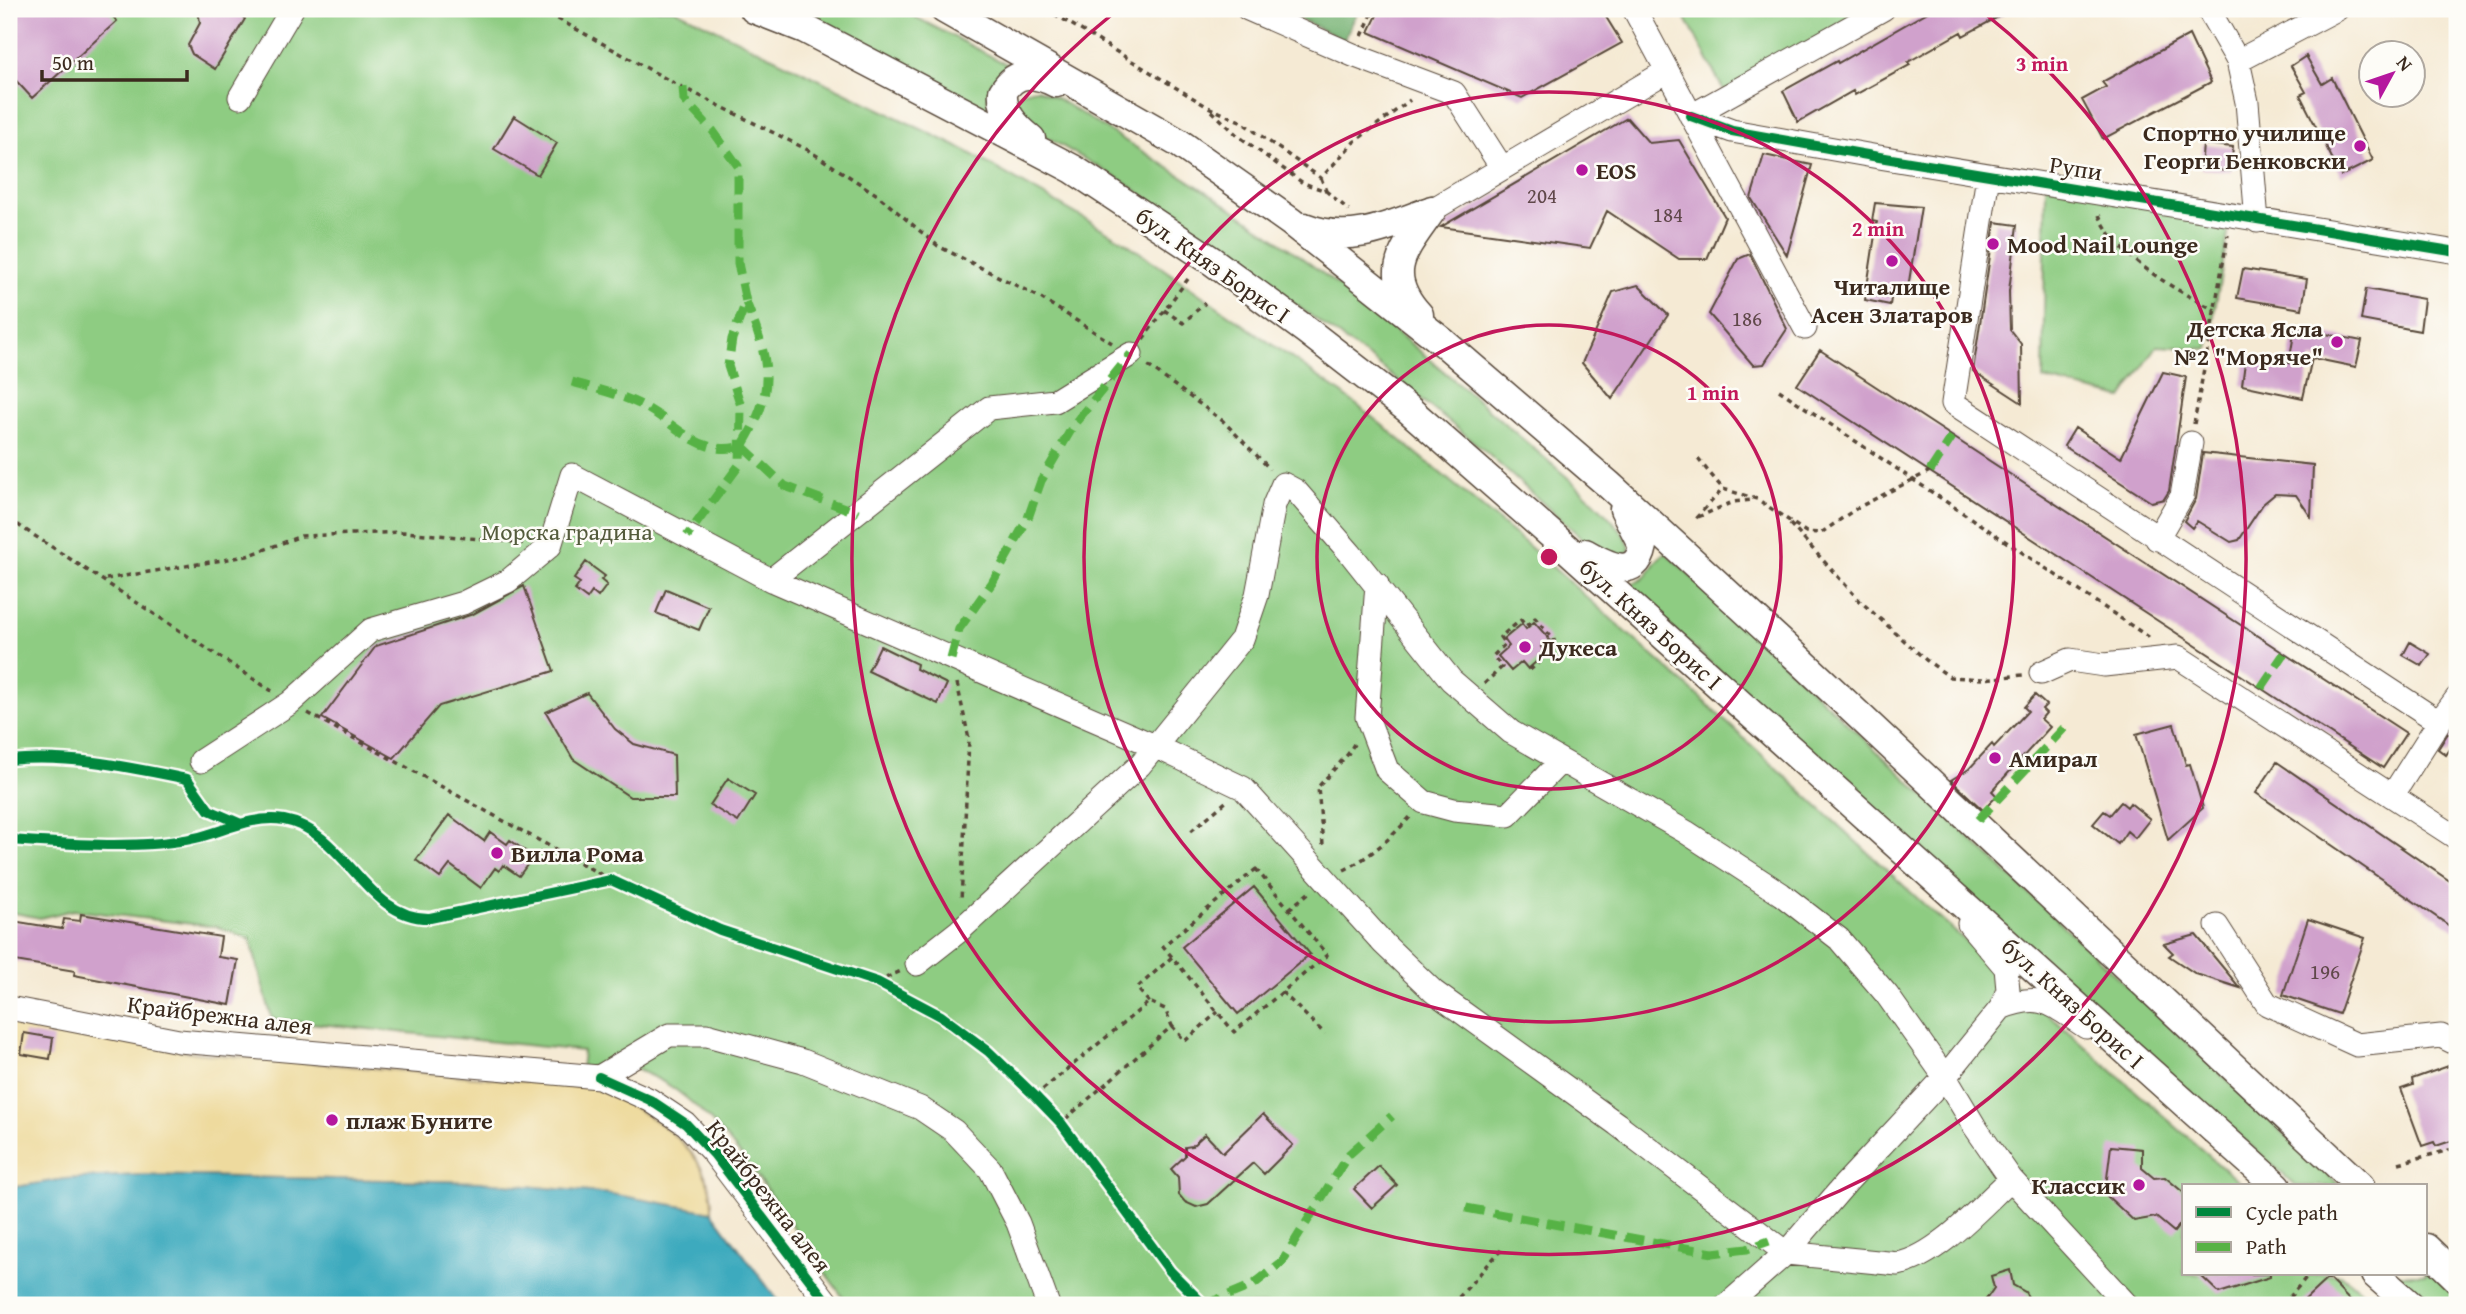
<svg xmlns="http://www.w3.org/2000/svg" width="2466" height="1314" font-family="'Gentium Book Plus',serif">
<rect width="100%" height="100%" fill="#fdfcf7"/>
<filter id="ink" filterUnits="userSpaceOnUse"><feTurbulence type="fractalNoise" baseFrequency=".0143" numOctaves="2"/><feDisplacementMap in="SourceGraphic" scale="14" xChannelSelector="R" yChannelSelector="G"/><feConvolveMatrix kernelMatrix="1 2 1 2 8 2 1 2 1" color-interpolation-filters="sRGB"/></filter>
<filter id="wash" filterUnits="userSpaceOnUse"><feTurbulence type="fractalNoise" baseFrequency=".00686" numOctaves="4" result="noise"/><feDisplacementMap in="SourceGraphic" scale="28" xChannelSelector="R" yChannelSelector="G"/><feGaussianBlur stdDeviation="1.57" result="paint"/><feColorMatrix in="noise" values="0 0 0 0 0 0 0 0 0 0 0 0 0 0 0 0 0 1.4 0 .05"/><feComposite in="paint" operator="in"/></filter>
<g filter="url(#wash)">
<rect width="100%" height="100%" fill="#f5ead4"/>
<path fill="#8ecc82" stroke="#647b50" stroke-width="2" d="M9,9H674L964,150L1122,240L1343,394L1387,429L1530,547L1696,694L1928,908L2243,1186H2184V1274H2341L2377,1305H849C799,1241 736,1129 670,1086C654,1075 631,1069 613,1058L600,1065L581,1069L583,1051L272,1019L250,939L218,927L73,910L40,918L9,912Z
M783,9H900L1014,68C989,76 983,93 991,117Z
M1681,9H1871L1724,91Z
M1037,89L1058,99C1136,148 1216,195 1290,249C1374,310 1453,379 1532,447C1554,466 1624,522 1630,548L1625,558L1601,555L1480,447L1375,362L1129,185L1021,122L1014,100L1023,91Z
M2046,185L2231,217L2208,349L2157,346L2122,398L2043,379Z
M1666,553L2340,1186H2296L1637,597L1631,591L1633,583C1652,579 1650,561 1666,553Z
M2426,1266L2457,1295V1305H2429L2394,1274H2426Z"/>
<path fill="#72b070" stroke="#566d47" stroke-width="2" d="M1278,9H1359L1344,40Z"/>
<path fill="#eeda9e" stroke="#94825e" stroke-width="2" d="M9,1021L197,1053L592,1087C643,1109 715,1148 712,1212L611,1194L483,1182L139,1175L65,1179L9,1188Z"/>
<path fill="#3eaabe" stroke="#3c6a6e" stroke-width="2" d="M139,1175L483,1182L611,1194L712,1212L781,1305H9V1188L65,1179Z"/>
<g id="blocks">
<path fill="#d0a1cc" d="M20,9H106L117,21L32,98L9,73V19Z
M198,9H235L245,19L215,69L192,54L188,45L200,23Z
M1380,9H1601L1622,43L1522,98L1369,32Z
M1933,9H2013L1963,36L1961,32L1908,62L1910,65L1855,95L1853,91L1798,122L1783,91L1837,61L1838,63Z
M2189,35L2211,82L2103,139L2082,100L2106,87L2102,82Z
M2306,56L2322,84L2332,78L2373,160L2341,176L2300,95L2306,92L2291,66Z
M514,116L557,143L538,175L494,149Z
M1627,118L1649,143L1679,140L1725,217L1707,259H1679L1607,211L1590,248L1441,227Z
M2203,144L2233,147L2231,171L2201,169Z
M1764,155L1812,165L1787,255L1751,198Z
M1875,203L1921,207L1907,294L1892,292L1890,305L1865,300L1877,222L1872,221Z
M1995,222L2017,225L2009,291L2010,330L2021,344L2022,403L1973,371Z
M1750,254L1787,329L1764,364L1753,365L1709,314L1738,259Z
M2243,269L2307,279L2302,309L2237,298Z
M1638,285L1668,315L1612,399L1582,363L1613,292Z
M2366,289L2424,299L2420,331L2361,320Z
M2295,328L2362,341L2356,367L2312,358L2303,398L2242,385L2246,355L2289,363Z
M1820,350L2406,733L2383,768L1797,385Z
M2163,372L2186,377L2169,491L2164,499L2151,502L2064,446L2075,428L2121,458Z
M2203,453L2313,465L2311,517L2296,495L2275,494L2263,504L2239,540L2231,542L2197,521L2192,528L2184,521L2196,499Z
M586,562L605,576L601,580L607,585L598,597L592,592L587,599L575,590L580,583L574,579Z
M524,586L554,671L439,706L394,758L322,718L376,646L473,614Z
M666,589L709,607L699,630L656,613Z
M1534,622L1550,640L1541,647L1546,653L1528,669L1522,662L1511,671L1498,656L1509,646L1504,639L1522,624L1526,629Z
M2410,642L2430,654L2422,666L2403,655Z
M880,646L917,664L916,669L947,684L938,704L868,671Z
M587,693L615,729L634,744L674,755L675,797H630L573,759L546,712Z
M2035,695L2046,705L2042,709L2046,713L2041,719L2050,727L1992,791L1997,796L1983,810L1951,780L1969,769L1992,744L1994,747L2028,711L2024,707Z
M2174,724L2186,765L2190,764L2203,808L2168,840L2136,734Z
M2448,733L2457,739L2446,755L2438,749Z
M2277,762L2457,886V931L2256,793Z
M728,778L755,795L738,822L710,805Z
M2121,802L2127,807L2130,803L2150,819L2135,838L2127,831L2118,844L2093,824L2104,811L2110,815Z
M449,815L484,841L490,832L507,844L510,840L533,857L519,876L503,865L499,871L495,868L481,888L450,865L440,878L416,860Z
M1254,887L1310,954L1238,1014L1182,947Z
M81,914L221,937L218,957L238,960L230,1005L74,975L75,971L9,960V928L13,921L62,929L64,919L80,921Z
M2308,919L2365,938L2339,1014L2283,995Z
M2196,935L2240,988L2196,974L2169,956L2173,953L2164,944Z
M24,1033L53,1038L50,1059L21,1054Z
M2454,1064L2457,1074V1139L2436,1146L2434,1142L2422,1146L2401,1089L2413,1085L2412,1079Z
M1263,1114L1293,1145L1264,1174L1253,1163L1208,1204L1196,1207L1185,1202L1179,1195L1178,1177L1171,1169L1185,1156V1147L1192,1146L1205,1134L1223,1153Z
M2111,1146L2142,1149V1168L2154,1178L2165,1177L2184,1193V1219L2174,1232L2156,1217L2134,1221L2105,1194Z
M1379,1166L1397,1185L1372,1208L1354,1189Z
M2010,1270L2013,1285L2025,1292L2033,1305H1982L1994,1288L1991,1276Z
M2199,1274H2270V1277L2219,1293Z
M2328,1278L2354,1305H2299Z"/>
</g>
</g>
<g filter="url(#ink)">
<use href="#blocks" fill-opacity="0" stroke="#574739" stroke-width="2"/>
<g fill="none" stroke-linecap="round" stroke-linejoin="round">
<defs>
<path id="minor" d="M1248,9L1353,55L1454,93L1502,168
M1634,9L1805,328
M2208,9L2238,61L2247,102L2257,221
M2238,61L2337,9
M240,97L292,9
M1691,116L1732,131L1873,156L2457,252
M1691,116L1883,9
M1988,176L1953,403L2439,722L2457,698
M1432,210L1667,71
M2157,539L2182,496L2191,443
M771,580L1157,747L1243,788L1384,944L1434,992L1617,1124L1786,1253L1898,1264C1938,1256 1981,1206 2011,1179
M1377,584L1367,717L1387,770L1424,802L1454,810L1508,815L1561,761
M2041,673L2070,660L2104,665L2178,657L2457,838
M201,761L290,703L371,630L463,603L508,581L550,546L572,475L771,580L989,408L1055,401L1131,354
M2392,796L2439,722
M2217,926L2267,1004L2357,1045L2441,1036L2457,1044
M917,964L959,931L1140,765L1242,639L1257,595L1274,505L1283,484L1296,491L1350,553L1451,680L1511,732L1686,832L1781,894L1839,939L1887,995L1945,1077L1975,1127L2011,1179L2127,1305
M9,1008L179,1041L599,1077L650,1100L686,1124L714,1154L829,1305
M2001,1008C2042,991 2052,1005 2086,1027
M599,1077L669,1035H707L803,1061L920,1108L954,1131L990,1169L1018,1223L1048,1305
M1727,1305L1786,1253L1846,1183L1945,1077L2001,1008L2008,990L2006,968L1969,924"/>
<path id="major" d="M754,9L805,29L1073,169L1212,261L1306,330L1408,409L1554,537L2277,1186
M944,9L1179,143L1291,222L1444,343L1608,484L1802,662L2360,1186
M1031,139C1016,127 1001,112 1003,92C1016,69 1035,73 1056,83
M1304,227C1350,245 1389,226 1432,210
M1419,315C1380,272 1405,249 1432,210
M1585,553C1606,565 1636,582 1643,546L1624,509
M2426,1248L2457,1278
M2375,1274L2410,1305"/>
</defs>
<use href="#minor" stroke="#574739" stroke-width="25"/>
<use href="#major" stroke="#574739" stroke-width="31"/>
<path stroke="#574739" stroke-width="3.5" stroke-dasharray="5 5" stroke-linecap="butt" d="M540,9L672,82L808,150L876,194L938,246L1039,297L1112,343
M1046,9L1208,107L1240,121L1321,178L1354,142L1410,100
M1362,36L1374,9
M1212,111L1237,135L1303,183L1326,191L1349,210
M1321,178L1326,191
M2099,215C2119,259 2174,289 2215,310
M1164,310L1183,323L1205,303
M1143,339L1188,279
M1148,366L1223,421L1270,469
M1779,390L2150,638
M2194,424L2228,235
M1698,459L1723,489
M1698,517L1733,502L1753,500
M1696,518L1723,489L1757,499L1806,532L1821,533L1857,508L1930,471
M9,519L272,691
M1790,524L1860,601L1926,660L1950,677L1983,679L2023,675
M106,579L247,556L301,536L404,532L523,543
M957,683L969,739L961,901
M1484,684L1502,667L1493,656L1505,644L1500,637L1521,620L1526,626L1535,618L1554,640L1545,648L1549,654L1530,670
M308,713L611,880L720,930L877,982L941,1016L988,1051L1061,1123L1170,1271L1204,1305
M9,760C70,754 128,767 187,779L209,810L238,822
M1191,831L1227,801
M9,840L148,843L195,838L239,823L283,820L319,836L392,908L405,917L416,919L500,905L611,880
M1323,845L1318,787L1348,754L1354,744
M1256,869L1327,955L1234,1032L1163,946Z
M1344,870C1370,857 1391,838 1411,816
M1289,909L1311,891
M877,982L901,971
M1282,992L1325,1034
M1149,1002L1137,988L1172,957
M1172,1026L1185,1041L1218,1012
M1035,1096L1149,1002L1165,1009L1172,1026L1061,1123
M2399,1163L2457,1148
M1452,1305L1501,1250
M2283,1305L2309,1274"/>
<use href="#minor" stroke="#fff" stroke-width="23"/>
<use href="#major" stroke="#fff" stroke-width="28"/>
<path stroke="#57b245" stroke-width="9" stroke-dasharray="18 9" stroke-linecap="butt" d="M683,87L684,100L713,131L738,166V263L746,302L732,339L728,366L741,406L740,464L687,536
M572,382C596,389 623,395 645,407C678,425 700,458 742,446C777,389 770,362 746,302
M742,446L785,486L858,513
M1930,471L1952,437
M951,659L959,629L992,583L1028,518L1041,481L1075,423L1131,354
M2261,688L2284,654
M1978,820L2066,726
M1466,1208L1713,1253L1747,1249L1769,1241
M1204,1305L1253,1285L1282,1262L1348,1155L1392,1116"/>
<defs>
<path id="cycleway" d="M1691,116L1732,131L1873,156L2457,252
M9,760C70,754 128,767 187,779L209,810L239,823
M9,840C66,844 139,850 195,838C225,831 252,815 284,820C346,831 366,920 430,918L611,880L720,930L877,982L941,1016L988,1051L1035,1096L1061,1123L1170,1271L1204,1305
M599,1077L650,1100L686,1124L714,1154L829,1305"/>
</defs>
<use href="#cycleway" stroke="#fdfcf7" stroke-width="15"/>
<use href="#cycleway" stroke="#00873e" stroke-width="10"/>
</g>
</g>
<g fill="none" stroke="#c2185b" stroke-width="3.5">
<circle cx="1549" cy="557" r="232"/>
<circle cx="1549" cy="557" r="465"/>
<path d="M1983 12A697 697 0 1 1 1115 12"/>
</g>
<g fill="#b5179e" stroke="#fdfcf7" stroke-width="2.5">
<circle cx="2360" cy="146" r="7"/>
<circle cx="1582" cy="170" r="7"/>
<circle cx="1993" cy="244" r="7"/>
<circle cx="1892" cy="261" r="7"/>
<circle cx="2337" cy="342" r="7"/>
<circle cx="1525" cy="647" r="7"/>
<circle cx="1995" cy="758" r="7"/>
<circle cx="497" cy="853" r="7"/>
<circle cx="332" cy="1120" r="7"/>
<circle cx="2139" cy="1185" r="7"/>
</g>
<g text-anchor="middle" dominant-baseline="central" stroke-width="5" stroke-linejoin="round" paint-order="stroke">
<g font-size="21" fill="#60484a">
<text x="1542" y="195">204</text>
<text x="1668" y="214">184</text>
<text x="1747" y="318">186</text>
<text x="2325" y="971">196</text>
</g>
<g font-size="24" font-weight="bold" fill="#3b2a1e" stroke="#fdfcf7" text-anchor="start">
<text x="2346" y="132" text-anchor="end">Спортно училище<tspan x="2346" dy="28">Георги Бенковски</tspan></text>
<text x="1596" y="170">EOS</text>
<text x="2007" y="244">Mood Nail Lounge</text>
<text x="1892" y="286" text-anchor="middle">Читалище<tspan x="1892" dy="28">Асен Златаров</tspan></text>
<text x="2323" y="328" text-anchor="end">Детска Ясла<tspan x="2323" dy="28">№2 "Моряче"</tspan></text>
<text x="1539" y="647">Дукеса</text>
<text x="2009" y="758">Амирал</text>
<text x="511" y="853">Вилла Рома</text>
<text x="346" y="1120">плаж Буните</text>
<text x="2125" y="1185" text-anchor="end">Классик</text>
</g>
<g font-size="24" fill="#3b2a1e" stroke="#fdfcf7">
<text transform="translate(2076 168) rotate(9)">Рупи</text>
<text transform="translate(1213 265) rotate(35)">бул. Княз Борис I</text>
<text transform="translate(1651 624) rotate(42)">бул. Княз Борис I</text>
<text transform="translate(2073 1003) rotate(42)">бул. Княз Борис I</text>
<text transform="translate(220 1015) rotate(7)">Крайбрежна алея</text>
<text transform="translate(769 1196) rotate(52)">Крайбрежна алея</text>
</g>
<g font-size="24" fill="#545b3c" stroke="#fdfcf7">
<text x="567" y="531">Морска градина</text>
</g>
</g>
<circle cx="1549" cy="557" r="10" fill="#c2185b" stroke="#fdfcf7" stroke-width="3.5"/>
<g font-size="21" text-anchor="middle" font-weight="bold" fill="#c2185b" stroke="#fdfcf7" stroke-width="5" stroke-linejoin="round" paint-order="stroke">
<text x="2042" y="71">3 min</text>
<text x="1878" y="236">2 min</text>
<text x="1713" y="400">1 min</text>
</g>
<rect width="2466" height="1314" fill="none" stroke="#fdfcf7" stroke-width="35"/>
<rect x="2182" y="1184" width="245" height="91" fill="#fdfcf7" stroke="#afa8a0" stroke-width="2"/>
<rect x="2196" y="1207" width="35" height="10" fill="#00873e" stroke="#afa8a0" stroke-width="2"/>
<text x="2246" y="1220" font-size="21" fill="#3b2a1e">Cycle path</text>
<rect x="2196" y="1242" width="35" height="10" fill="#57b245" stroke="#afa8a0" stroke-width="2"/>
<text x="2246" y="1254" font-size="21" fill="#3b2a1e">Path</text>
<g transform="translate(2392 74) rotate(50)"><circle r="33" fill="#fdfcf7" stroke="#afa8a0" stroke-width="2"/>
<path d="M0-5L12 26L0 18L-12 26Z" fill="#b5179e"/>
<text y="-10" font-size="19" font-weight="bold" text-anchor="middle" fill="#3b2a1e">N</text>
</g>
<path d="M42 70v10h145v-10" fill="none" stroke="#3b2a1e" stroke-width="3.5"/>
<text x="52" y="70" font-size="21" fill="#3b2a1e" stroke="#fdfcf7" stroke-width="5" paint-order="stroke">50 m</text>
</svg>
